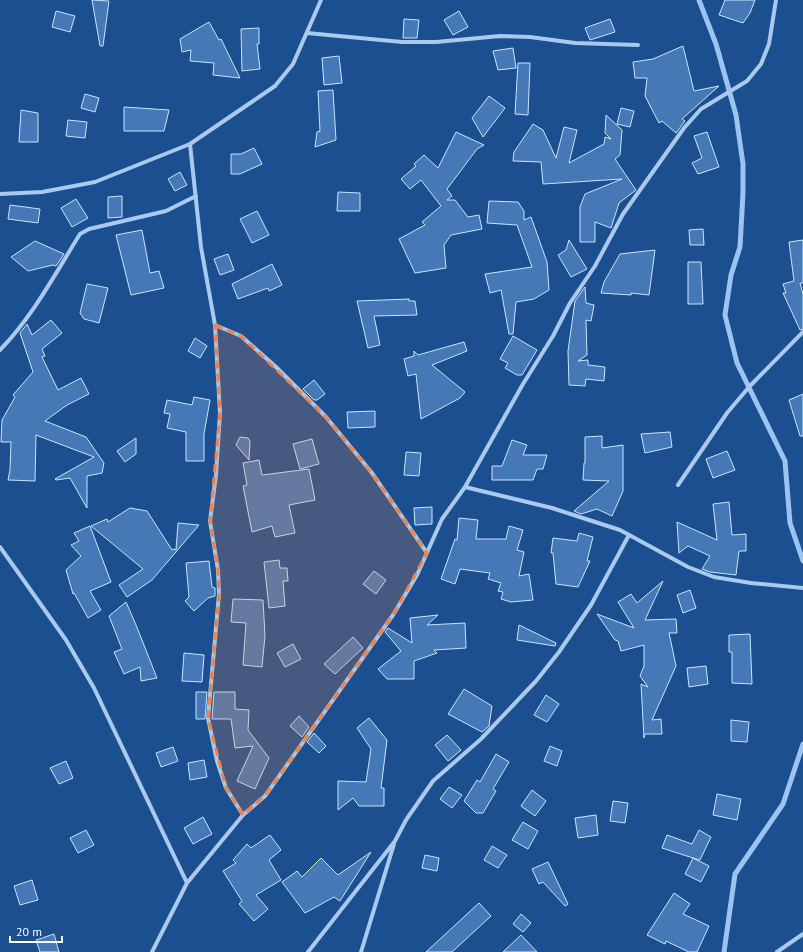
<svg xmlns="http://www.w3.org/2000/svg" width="803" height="952" font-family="'PT Sans',sans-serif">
<rect width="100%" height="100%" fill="#1b4f8f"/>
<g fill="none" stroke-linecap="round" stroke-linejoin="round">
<path stroke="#9cc4f0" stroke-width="5" d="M699,0L716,44L736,115L743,164V193L740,247L731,275L725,315L737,363L785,461L790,523L803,561
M724,952L735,874L783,804L803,744"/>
</g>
<path fill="#4478b7" stroke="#cfe3fa" d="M92,0L109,1L103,46H100Z
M725,0H755L750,13L743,23L719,15Z
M56,11L75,16L70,32L52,27Z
M459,11L468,27L453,35L444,20Z
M404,19L419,20L417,38H403Z
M610,19L615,32L590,40L585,28Z
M209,22L219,40L221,39L240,78L213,75L214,63L190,61L191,50L182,52L180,39Z
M259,28V44H257L260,69L242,71L241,29Z
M683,46L694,91L719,86L682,119L685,121L676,133L662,121L659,123L645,96L647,78H635L633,62L653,59Z
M513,48L516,68L498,70L493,51Z
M339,56L342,83L324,85L322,58Z
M518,63H530L528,115L515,114Z
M333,90L336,140L315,147L317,132L320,131L318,91Z
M85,94L99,98L95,112L81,108Z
M489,96L505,108L483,137L472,118Z
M124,107L169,110L164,131H124Z
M621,108L634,111L630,127L617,124Z
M21,110L38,113V142H19Z
M606,115L622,130L620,155L615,159L636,190L619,203L611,228L595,222V242H580V207L585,194L622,179L543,184L541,162L513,161L514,152L533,124L543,130L556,158L564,127L577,130L569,163L604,144L605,137L611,139L605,133Z
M68,120L87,122L85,138L66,136Z
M456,132L484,145L477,149L447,189L452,196L447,200H455L468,217L479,215L482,229L451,235L444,245L446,268L415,273L399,239L425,225L422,222L441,206L421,180L410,189L401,179L416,166L414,164L424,155L438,168Z
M707,132L719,167L698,174L692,163L702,158L694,136Z
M254,148L262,164L240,174H231V154H241Z
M180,172L187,185L175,191L168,179Z
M338,192L360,193V211H337Z
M122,196V217L108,218V197Z
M76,199L88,218L72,227L61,208Z
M489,201L518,202L524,211V220L531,217L547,262L549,290L534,299L516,302L513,334H509L501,290L490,293L485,274L532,267L517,225L487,223Z
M10,205L40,209L38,223L8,219Z
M257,211L269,235L252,243L240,219Z
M703,229L704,245H690L689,230Z
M142,230L150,273L159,271L164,288L131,295L116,235Z
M569,240L587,269L571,277L558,255L566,250Z
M803,240V283H800L803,294V329L800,330L783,293H786L783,284L794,281L789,242Z
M35,241L64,254L56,266L53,265L28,271L11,257Z
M655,250L649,295L631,293V295L601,293L604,282L620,254Z
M228,254L234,270L220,275L214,259Z
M688,262H701L703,304H688Z
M272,264L282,285L269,291L268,288L238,299L232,284Z
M87,284L108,288L99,323L84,319L80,313Z
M585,287L586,303L594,305L591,321L586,320L587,355L578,361L588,360V365L605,367L604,381L586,379L585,386L569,385L568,351L575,301Z
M409,299V301H415L417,315L374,316L380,345L368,348L357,301Z
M51,320L62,333L42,349L45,356L42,357L58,390L81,378L89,394L67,405L45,421L86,437L104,463L102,473L87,476V508L70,478L56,480L55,479L94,457L36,435L35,481L8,480L10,470L11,442H1L2,420L15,397L13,395L33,372L20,333L27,324L32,335Z
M513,336L537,350L522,375H517L505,368L508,363L500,359Z
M195,338L207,346L200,358L188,351Z
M464,342L467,351L432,365L465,392L460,398L421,419L416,374L408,376L404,359L414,356V351L418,355Z
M314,380L325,394L317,400H314L303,389Z
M803,394V436H800L789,400Z
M194,397L210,400L204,434V461H186V432L167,428L170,414L164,413L167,400L192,405Z
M375,411V427L348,428L347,412Z
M670,432L672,447L645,453L641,434Z
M602,436V448L623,445V491L612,516L597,509L581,514L574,511L609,481L583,480L584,463H585V437Z
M240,437L248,438L250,441L249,460L236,445Z
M136,438V454L125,462L117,451Z
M312,439L319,464L300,469L293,444Z
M512,440L527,445L523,455H547L543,469H537L533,480H492V466H502Z
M727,451L735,470L713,478L706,459Z
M406,452L421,453L419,476L404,475Z
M259,460L262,475L309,469L315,500L289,505L295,533L275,537L272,526L252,532L243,486L247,485L243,463Z
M729,502L732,535L746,534V551H739L736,575L710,572L702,569L710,556L688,546L679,553L677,522L717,540L713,504Z
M432,507V524L415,525L414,508Z
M130,508L147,511L172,550L174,549L176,550L178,523L199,525L152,580L127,597L119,585L143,569L91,526L107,519L108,522Z
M459,518L478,520L476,539H506L509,526L523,530L517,550L524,552L519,576L529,574L533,600L511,602L501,599L503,592L498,591L501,583L488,579L490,573L460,569L455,584L441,579L455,539L457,540Z
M90,526L111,582L90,591L101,610L88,618L74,593L73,594L66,570L81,556L71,545L79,541L74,533Z
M579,533L593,537L587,561H590L578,587L556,584L553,553H551L553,538L577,541Z
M279,560L280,568H287L288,581H283L285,606L269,608L264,562Z
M209,561L212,587L215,588V596L208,598L194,611L185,601L189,597L186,563Z
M374,571L386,580L376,594L363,584Z
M663,581L645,620L676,619L677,633H669L676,666L652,720L661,719L662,734H645L644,738L641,684L648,687L640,676L644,666V645L621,651L618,641L615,640L597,614L634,628L618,602L631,594L637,603Z
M690,590L696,608L683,613L677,595Z
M233,599L263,600L265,636L262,667L243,665L246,623L231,622Z
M126,602L136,625L157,678L141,681L140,667L124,674L114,652L122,649L109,616Z
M438,615L427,625L465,623L466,648L434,650L437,653L414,661V679H387L378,669L401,651L385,632L388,628L412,643L410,618Z
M519,625L556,643L555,646L517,640Z
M750,634L752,684L732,683V652H729V635Z
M353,637L363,648L335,674L324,664Z
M293,644L301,659L285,667L277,653Z
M184,653L204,655L202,682L182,681Z
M706,666L708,684L689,687L687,668Z
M464,689L492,706L489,726L482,732L448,714Z
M196,692H207L205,719H196Z
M214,692H235V709L249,710L248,730L269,758L255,789L237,781L253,746L235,748L231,719H212Z
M546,695L559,704L547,722L534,715Z
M299,716L309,727L302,737L290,726Z
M369,718L387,740L381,788H384V806H359L353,798L338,810V781L366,782L371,749L357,728Z
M731,720L749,722L747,742L731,741Z
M314,733L326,746L319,753L307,742Z
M447,735L461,750L448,761L435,745Z
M550,746L562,751L557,766L544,761Z
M173,747L178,761L161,767L156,753Z
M496,754L509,762L493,789L496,791L483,813H476L464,801L477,780L480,782Z
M204,760L207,777L190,780L188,763Z
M66,761L73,778L59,784L50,768Z
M449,787L462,795L452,808L440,799Z
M532,790L546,801L535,816L521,806Z
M717,794L741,799L737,820L713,815Z
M613,801L628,803L625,823L610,821Z
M596,815L598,835L578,838L575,818Z
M203,817L212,834L193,844L184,828Z
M523,822L538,831L528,849L512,840Z
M86,830L94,845L78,853L70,838Z
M699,830L711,837L700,860L693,858L709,866L701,882L685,874L693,858L662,848L667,835L692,844Z
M270,835L281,850L269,860L281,880L256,895L268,909L254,921L239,904L242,901L223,871L236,863L233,860L247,844L251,848Z
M492,846L507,855L498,868L484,860Z
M371,852L340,901L334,897L305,913L282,882L297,871L302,877L321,858L338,875Z
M425,855L439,858L437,871L422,868Z
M548,862L568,904L565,906L543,882L539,884L532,869Z
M32,880L38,900L20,905L14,886Z
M674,893L690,904L683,914L709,926L697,952H689L666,941L665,944L647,935Z
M479,903L491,916L452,952H426Z
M521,914L531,923L523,932L513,924Z
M54,934L59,952H40L36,940Z
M521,935L537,952H503Z"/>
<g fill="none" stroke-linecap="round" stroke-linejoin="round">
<path stroke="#a9c9ee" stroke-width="4" d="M307,33L402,42H436L500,36L530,37L575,43L638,45
M0,194L42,192L95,182L190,144
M215,325L241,336L276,367L326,417L372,473L427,553
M0,350C33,316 55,274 80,234L89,229L166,211L196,196
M678,485L727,413L749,387L803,332
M465,487L552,508L620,530L688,567L714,577L751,583L803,588
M0,547L66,640L94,688L187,883
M243,815L226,788L217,761L208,718L219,594L218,570L210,521L216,475L220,413L215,325L201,247L190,144L275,86L293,64L321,0
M152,952L187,883L243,815L265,796L393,615L417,575L442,519L465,487L523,384L553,336L570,303L595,266L623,214L684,128L701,109L747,81L761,64L769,44L776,0
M308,952L395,841L406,820L433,781L481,739L536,681L559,652L591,605L629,535
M361,952L394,844
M777,952L803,934"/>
</g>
<path fill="#ee8249" fill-opacity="0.2" stroke="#ee8249" stroke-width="3" stroke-dasharray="8 5" stroke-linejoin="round" d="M215,325L241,336L326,417L372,473L427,553L393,615L265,796L243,815L226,788L208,718L219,594L218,570L210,521L220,413Z"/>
<path d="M10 936v6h52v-6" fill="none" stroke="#ffffff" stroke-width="2"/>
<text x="16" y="936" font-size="12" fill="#ffffff" stroke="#1b4f8f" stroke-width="3" paint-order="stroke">20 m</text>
</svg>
